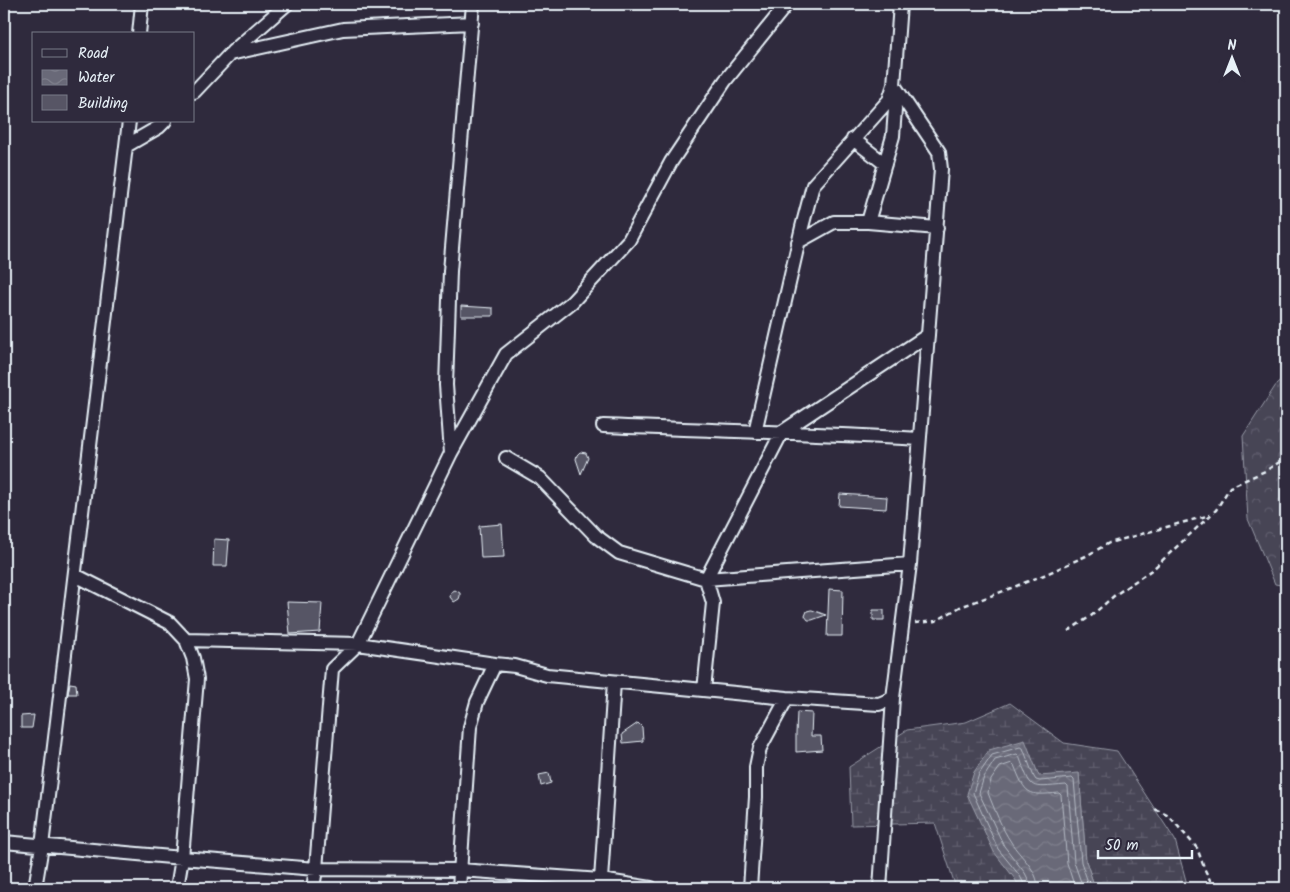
<svg xmlns="http://www.w3.org/2000/svg" width="1290" height="892" font-family="Kalam,sans-serif">
<defs>
<pattern id="forest-crowns" width="20" height="18" patternUnits="userSpaceOnUse" patternTransform="scale(1.25)"><rect width="20" height="18" fill="#464455"/><path d="M2 6a3 3 0 1 1 6 0M12 15a3 3 0 1 1 6 0" fill="none" stroke="#615f6e"/></pattern>
<pattern id="wetland-marsh" width="20" height="14" patternUnits="userSpaceOnUse" patternTransform="scale(1.25)"><rect width="20" height="14" fill="#464455"/><path d="M1 5h8M5 5V1M11 12h8M15 12V8" fill="none" stroke="#615f6e"/></pattern>
<pattern id="water-waves" width="16" height="10" patternUnits="userSpaceOnUse" patternTransform="scale(1.25)"><rect width="16" height="10" fill="#696978"/><path d="M0 5q4-4 8 0t8 0" fill="none" stroke="#7e7f8c"/></pattern>
</defs>
<rect width="100%" height="100%" fill="#2f2a3d"/>
<filter id="ink" filterUnits="userSpaceOnUse"><feTurbulence type="fractalNoise" baseFrequency=".02" numOctaves="2"/><feDisplacementMap in="SourceGraphic" scale="10" xChannelSelector="R" yChannelSelector="G"/><feConvolveMatrix kernelMatrix="1 2 1 2 8 2 1 2 1" color-interpolation-filters="sRGB"/></filter>
<g filter="url(#ink)">
<path fill="url(#forest-crowns)" stroke="#979aa6" d="M1286,376V586L1275,584L1248,519L1243,436L1276,385Z"/>
<path fill="url(#wetland-marsh)" stroke="#979aa6" d="M1010,703L1064,743L1117,751L1175,840L1188,888H1095L1086,861L1079,773L1015,879L1020,888H956L935,823L851,825L849,767L907,730L966,722Z"/>
<path fill="url(#water-waves)" stroke="#9c9fab" d="M1025,740L1039,776L1079,773L1086,861L1095,888H1020L1015,879L994,852L967,794L974,772L989,750Z"/>
<g fill="none" stroke-linecap="round" stroke-linejoin="round">
<path stroke="#b5bbc5" stroke-width="1" d="M1024,888V884L1020,876L998,849L973,793L979,774L992,755L1020,747L1023,748L1034,777L1036,780L1040,781L1072,778L1074,780L1081,862L1090,888
M1031,888L1030,883L1025,873L1004,846L979,793L984,777L995,760L1017,754L1019,756C1032,791 1028,788 1066,785L1068,787L1074,862L1083,888
M1038,888C1038,869 1020,857 1011,842C1002,829 994,808 988,793L991,780L1000,767L1012,763L1014,765C1026,795 1027,796 1059,793L1061,795L1067,863L1075,888"/>
</g>
<path fill="#575565" stroke="#e8f1f8" d="M461,306L493,308V316H461Z
M580,452L586,453L588,458L581,474L576,459L577,455Z
M840,494L887,497L886,509L839,506Z
M502,524L504,557L481,558L479,526Z
M214,539L229,540L227,566H213Z
M829,589L843,590L842,636H827Z
M455,590L460,593V596L459,599L454,602L450,597L451,592Z
M287,602L322,603L320,632L290,634Z
M811,610H812L826,615L812,620H808L805,616L807,611Z
M873,610H884V620H873Z
M70,683L76,684L77,694H68Z
M797,712L812,713L811,736H821L822,750L796,752V734Z
M34,715L32,728H21V716Z
M638,723L642,727L643,741L623,743L622,734Z
M549,773L551,783L541,786L539,775Z"/>
<g fill="none" stroke-linecap="round" stroke-linejoin="round">
<defs>
<path id="minor" d="M139,34L142,4
M232,52L287,4
M194,92L230,54L343,29L472,23
M853,139L885,164
M126,146L159,127L165,121
M868,222L893,136L895,109L894,85L900,4
M798,242L834,222H868L937,228
M603,426C708,430 814,433 919,439
M755,432L802,227L813,185L889,100L894,85
M451,453L506,354L572,302L629,240L671,162L725,81L787,4
M506,458L540,478L596,536L619,553L706,579L910,564
M75,575L170,623L186,640L193,658L197,679L182,858L177,888
M186,640L358,644L495,664
M704,690L713,603L706,579L782,432L928,335
M4,842L182,858L316,869L460,870L601,880L651,888
M601,880L614,682
M35,888L42,846L129,121
M313,888L316,869L332,669L358,644L451,453L446,385L450,271L473,4
M459,888L470,727L477,702L495,664L515,666L547,675L787,698L879,704L893,698
M750,888L756,797V767L760,748L787,698
M880,888L893,698L910,564L941,169L939,152L894,85"/>
</defs>
<use href="#minor" stroke="#e8f1f8" stroke-width="16"/>
<path stroke="#e8f1f8" stroke-width="2.5" stroke-dasharray="5 4" stroke-linecap="butt" d="M915,623L936,621L960,607L996,594L1044,575L1086,556L1109,543L1210,515
M1068,631L1091,616L1115,595L1153,569L1216,510L1230,487L1265,471L1286,458
M1155,809L1169,816L1197,848L1205,870L1214,888"/>
<use href="#minor" stroke="#2f2a3d" stroke-width="12"/>
</g>
</g>
<rect width="1290" height="892" fill="none" stroke="#2f2a3d" stroke-width="20"/>
<rect x="10" y="10" width="1270" height="872" fill="none" stroke="#e8f1f8" stroke-width="2" filter="url(#ink)"/>
<rect x="32" y="32" width="162" height="90" fill="#2f2a3d" stroke="#797a88"/>
<rect x="42" y="49" width="25" height="8" fill="#2f2a3d" stroke="#797a88"/>
<text x="78" y="58" font-size="15" fill="#e8f1f8">Road</text>
<rect x="42" y="70" width="25" height="15" fill="url(#water-waves)" stroke="#797a88"/>
<text x="78" y="82" font-size="15" fill="#e8f1f8">Water</text>
<rect x="42" y="95" width="25" height="15" fill="#575565" stroke="#797a88"/>
<text x="78" y="108" font-size="15" fill="#e8f1f8">Building</text>
<g transform="translate(1232 58)" stroke="#2f2a3d" stroke-width="4" paint-order="stroke">
<path d="M0-4L9 19L0 12L-9 19Z" fill="#e8f1f8"/>
<text y="-8" font-size="14" font-weight="bold" text-anchor="middle" fill="#e8f1f8">N</text>
</g>
<path d="M1098 850v8h94v-8" fill="none" stroke="#e8f1f8" stroke-width="2.5"/>
<text x="1105" y="850" font-size="15" fill="#e8f1f8" stroke="#2f2a3d" stroke-width="4" paint-order="stroke">50 m</text>
</svg>
